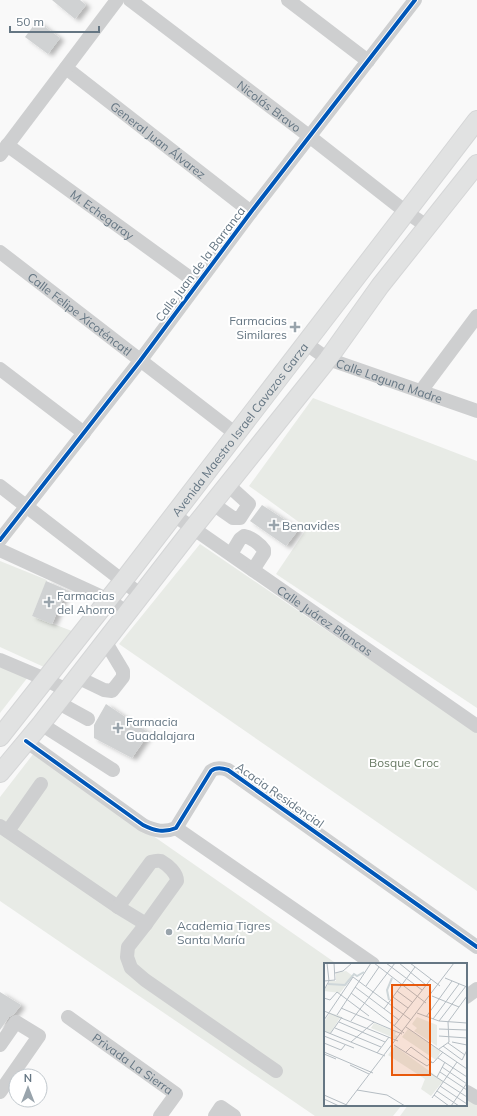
<svg xmlns="http://www.w3.org/2000/svg" width="477" height="1116" font-family="Mulish,sans-serif">
<defs>
<filter id="shadow"><feDropShadow dx="4.5" dy="2.5" stdDeviation="2" flood-color="#0004"/></filter>
</defs>
<rect width="100%" height="100%" fill="#f9f9f9"/>
<path fill="#e8ebe6" d="M313,398L477,461V708L276,574L307,528L249,486Z
M200,544L477,733V891L119,644Z
M0,561L47,580L32,616L72,631L44,667L0,647Z
M0,667L28,677L0,713Z
M34,753L337,964H325V1105H402L393,1116H315L0,901V797Z
M466,1095L477,1102V1116H400L408,1105H466Z"/>
<path fill="#d0d2d3" filter="url(#shadow)" d="M52,0H80L86,5L75,19Z
M37,21L60,38L48,54L25,37Z
M262,505L299,529L286,546L250,521Z
M46,581L67,590L52,624L32,616Z
M106,704L149,733L132,758L94,738V725Z
M0,992L21,1005L14,1014L9,1017L0,1030Z"/>
<g fill="none" stroke-linecap="round" stroke-linejoin="round">
<defs>
<g id="major">
<path id="s8" d="M0,737L123,581L477,120"/>
<path d="M0,773L41,724L193,528L328,359L380,286L477,164"/>
</g>
</defs>
<use href="#major" stroke="#d5d6d7" stroke-width="20"/>
<g stroke="#cecfd0" stroke-width="14">
<path id="s1" d="M130,0L309,136L406,212L427,226"/>
<path d="M288,0L368,61"/>
<path id="s2" d="M66,68L251,212"/>
<path id="s3" d="M7,145L197,283"/>
<path d="M0,155L117,0"/>
<path id="s4" d="M0,252L236,434"/>
<path id="s5" d="M305,343L328,359L477,411"/>
<path d="M0,369L84,433"/>
<path d="M421,391L477,316"/>
<path d="M0,486L141,595"/>
<path d="M213,504L233,518H240L249,504L228,485"/>
<path id="s6" d="M174,515L477,726"/>
<path d="M0,540L140,361L251,212L415,0"/>
<path d="M0,550L109,600L127,613"/>
<path d="M231,554L240,539L244,536C251,537 260,544 264,550V553L253,570"/>
<path d="M0,660L45,679L66,690"/>
<path d="M77,677L104,690L112,691L123,677V671L105,641"/>
<path d="M57,702L88,719"/>
<path d="M41,724L113,770"/>
<path d="M26,741L143,825C155,831 164,833 176,828L211,771C216,767 222,768 228,770L477,947"/>
<path d="M0,826L118,907L146,924"/>
<path d="M176,828L373,964"/>
<path d="M8,831L41,784"/>
<path d="M118,907L151,862C154,861 157,860 161,861C168,865 177,873 177,881L146,924L128,947L127,957L131,968L145,980L276,1071"/>
<path d="M466,997L477,989"/>
<path id="s7" d="M68,1017L176,1094L160,1116"/>
<path d="M0,1045L16,1022L39,1036L0,1092"/>
<path d="M467,1092L477,1098"/>
<path d="M215,1116L221,1107L234,1116"/>
</g>
<use href="#major" stroke="#e1e2e2" stroke-width="18"/>
<defs>
<path id="cycleway" d="M0,540L140,361L251,212L415,0
M26,741L143,825C155,831 164,833 176,828L211,771C216,767 222,768 228,770L477,947"/>
</defs>
<use href="#cycleway" stroke="#fff" stroke-width="6"/>
<use href="#cycleway" stroke="#0057b8" stroke-width="4"/>
</g>
<g fill="#99a4ac" stroke="#fff" stroke-width="1.5">
<path d="M293 321h4v4h4v4h-4v4h-4v-4h-4v-4h4z"/>
<path d="M272 519h4v4h4v4h-4v4h-4v-4h-4v-4h4z"/>
<path d="M47 596h4v4h4v4h-4v4h-4v-4h-4v-4h4z"/>
<path d="M116 722h4v4h4v4h-4v4h-4v-4h-4v-4h4z"/>
<circle cx="169" cy="932" r="4"/>
</g>
<g text-anchor="middle" dominant-baseline="central" stroke-width="4" stroke-linejoin="round" paint-order="stroke">
<g font-size="12" fill="#657683" stroke="#fff">
<text stroke="none"><textPath href="#s1" startOffset="175">Nicolás Bravo</textPath></text>
<text stroke="none"><textPath href="#s2" startOffset="117">General Juan Álvarez</textPath></text>
<text stroke="none"><textPath href="#s3" startOffset="118">M. Echegaray</textPath></text>
<text transform="translate(200 264) rotate(-53)">Calle Juan de la Barranca</text>
<text stroke="none"><textPath href="#s4" startOffset="101">Calle Felipe Xicoténcatl</textPath></text>
<text stroke="none"><textPath href="#s5" startOffset="93">Calle Laguna Madre</textPath></text>
<text stroke="none"><textPath href="#s8" startOffset="390">Avenida Maestro Israel Cavazos Garza</textPath></text>
<text stroke="none"><textPath href="#s6" startOffset="184">Calle Juárez Blancas</textPath></text>
<text transform="translate(280 795) rotate(35)">Acacia Residencial</text>
<text stroke="none"><textPath href="#s7" startOffset="80">Privada La Sierra</textPath></text>
</g>
<g font-size="12" fill="#657683" stroke="#fff" text-anchor="start">
<text x="287" y="320" text-anchor="end">Farmacias<tspan x="287" dy="14">Similares</tspan></text>
<text x="282" y="525">Benavides</text>
<text x="57" y="595">Farmacias<tspan x="57" dy="14">del Ahorro</tspan></text>
<text x="126" y="721">Farmacia<tspan x="126" dy="14">Guadalajara</tspan></text>
<text x="177" y="925">Academia Tigres<tspan x="177" dy="14">Santa María</tspan></text>
</g>
<g font-size="12" fill="#687a64" stroke="#fff">
<text x="404" y="762">Bosque Croc</text>
</g>
</g>
<g transform="translate(324 963)">
<rect width="143" height="143" fill="#f9f9f9"/>
<path d="M22,8L29,13L16,30L0,28L6,18H12V10ZM6,50L17,53L6,71L0,68V59ZM93,54L113,62V83L90,68L93,65L88,61ZM50,60L72,69L71,72L74,73L72,76L47,65ZM84,66L117,88L112,97L78,74ZM71,83L119,118L107,133L97,126L101,116L64,92Z" fill="#e8ebe6"/>
<path fill="none" stroke="#ced6d9" stroke-width="2" d="M4,21L21,22L30,11L33,13L40,9M65,37L63,27L68,15"/>
<path fill="none" stroke="#b5bdc3" stroke-width="1" d="M50,0L102,40M62,0L98,27M75,0L102,22M86,0L116,23M11,10L19,8L28,0M121,15L143,24M0,18L11,17L10,0M42,23L55,4M31,24L75,57M0,27L5,18L3,0M73,28L88,39M27,30L80,70M108,33L135,44M69,34L84,45M0,35L6,37L13,29L45,53M17,45L78,71M60,46L91,4M0,48L74,78M93,50L115,58L143,60M13,52L47,0M102,54L128,18M109,56L135,21M0,57L29,14L87,57M27,58L71,0M115,58L142,23M15,59L61,79M70,63L107,16M82,64L143,106M11,65L57,84M115,66L143,67M0,68L61,93M6,71L18,54M0,73L30,85M115,73L143,75M27,79L50,59M128,79L143,82M0,80L17,87L21,82M124,80L141,92M70,82L103,103L108,99M119,83L138,97L143,87M115,86L125,79L124,59L143,33M0,89L49,110M82,89L87,84L109,100L119,89M53,90L65,74M0,91L12,96M114,95L143,114M26,102L45,111M118,104L143,121M116,109L143,127M106,110L143,134M113,114L121,99M116,123L143,141M33,127L63,132L81,143M113,128L135,143M0,132L25,143M110,132L125,143M108,135L133,99M0,136L15,143M21,143L130,0M127,143L143,120"/>
<path fill="#e8590c" fill-opacity="0.15" stroke="#e8590c" stroke-width="2" d="M68,22H106V112H68Z"/>
<rect width="143" height="143" fill="none" stroke="#657683" stroke-width="2"/>
</g>
<g transform="translate(28 1088)"><circle r="19" fill="#ffffff" stroke="#c1c8cd"/>
<path d="M0-3L7 15L0 10L-7 15Z" fill="#99a4ac"/>
<text y="-6" font-size="11" font-weight="bold" text-anchor="middle" fill="#657683">N</text>
</g>
<path d="M10 26v6h89v-6" fill="none" stroke="#657683" stroke-width="2"/>
<text x="16" y="26" font-size="12" fill="#657683" stroke="#ffffff" stroke-width="3" paint-order="stroke">50 m</text>
</svg>
